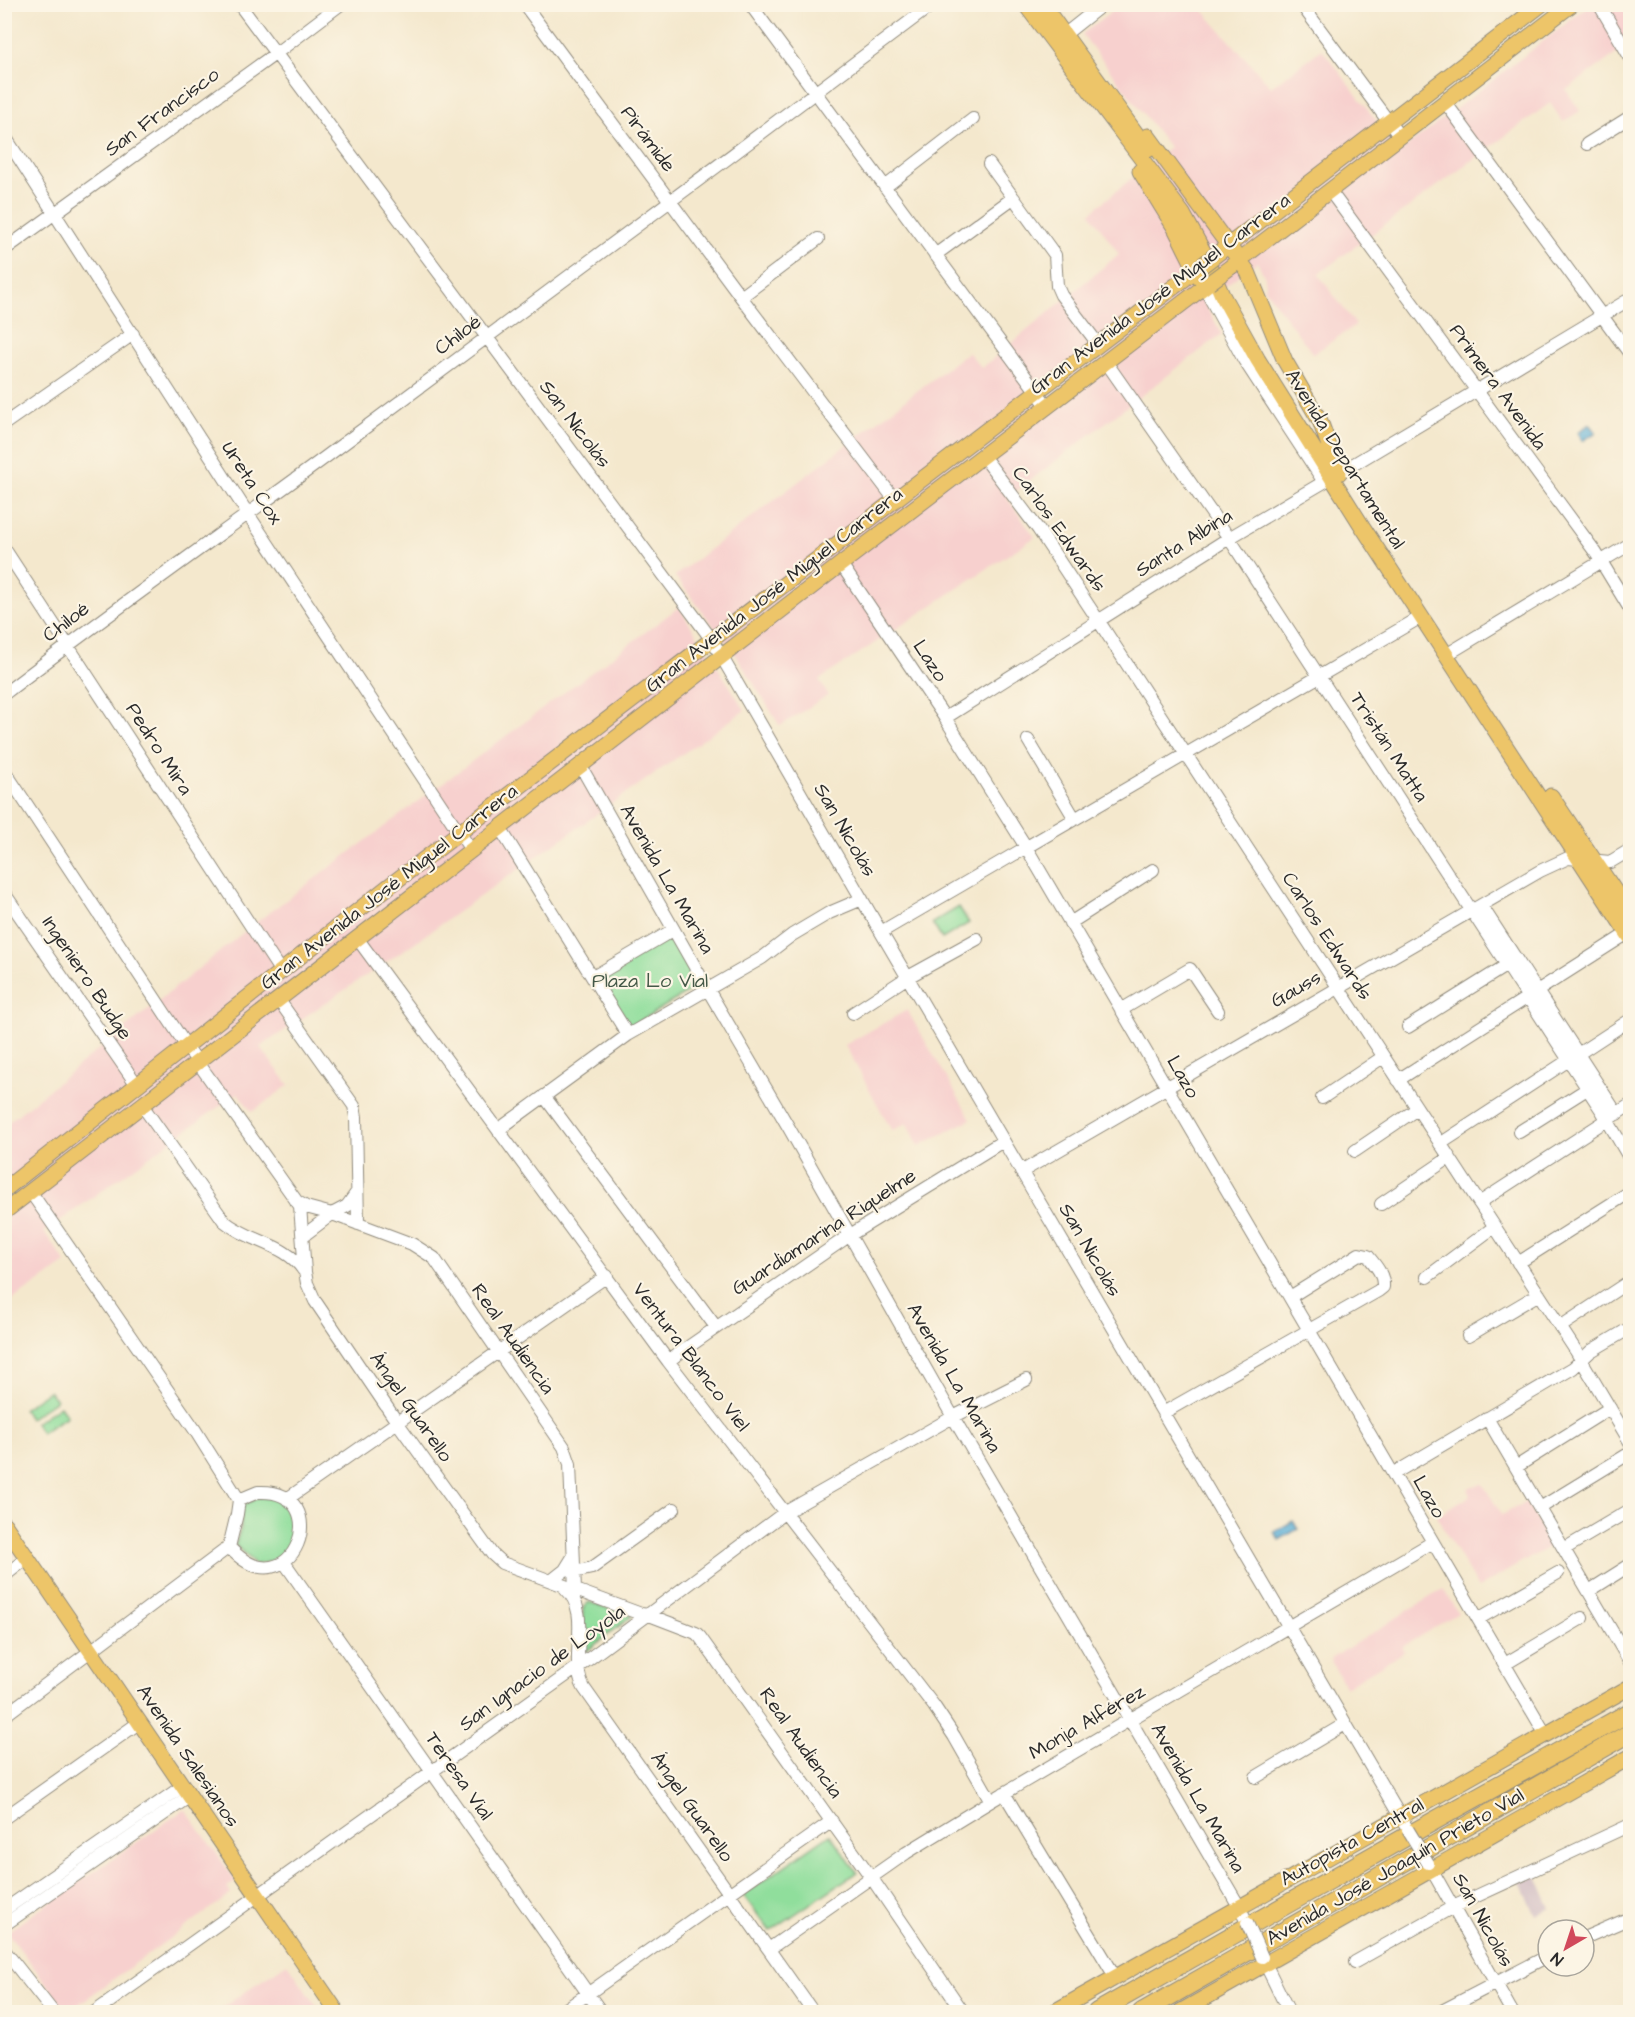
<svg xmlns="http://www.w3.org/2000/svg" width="1635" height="2017" font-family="'Architects Daughter',sans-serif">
<rect width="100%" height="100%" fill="#fcf5e5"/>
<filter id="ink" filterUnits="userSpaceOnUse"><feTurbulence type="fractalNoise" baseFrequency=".0167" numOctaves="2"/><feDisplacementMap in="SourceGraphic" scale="12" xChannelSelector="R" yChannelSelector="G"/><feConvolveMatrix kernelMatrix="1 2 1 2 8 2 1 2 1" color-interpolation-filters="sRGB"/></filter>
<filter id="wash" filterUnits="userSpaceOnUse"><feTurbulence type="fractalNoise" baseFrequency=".008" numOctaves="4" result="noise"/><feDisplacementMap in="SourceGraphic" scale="24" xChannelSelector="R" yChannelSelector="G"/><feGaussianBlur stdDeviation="1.35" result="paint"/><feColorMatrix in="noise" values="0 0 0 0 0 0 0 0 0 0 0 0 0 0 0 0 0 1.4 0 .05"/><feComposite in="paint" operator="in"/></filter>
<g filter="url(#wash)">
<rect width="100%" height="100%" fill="#f4e8cd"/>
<path fill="#f7d0ce" d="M1121,5H1198L1271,87L1322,49L1400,152L1590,5H1630V44L1566,90L1580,111L1563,122L1550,103L1318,274L1356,325L1313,354L1265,289V277L1257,262L1203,302L1222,334L1007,498L1035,537L819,680L828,695L780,726L738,658L675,576L968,352L982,368L1119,254L1090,213L1169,147L1082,34Z
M679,607L745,710L401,952L260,1047L289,1085L252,1112L238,1093L44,1232L66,1263L5,1305V1125L254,924Z
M907,1010L971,1119L919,1146L907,1123L892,1131L845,1045Z
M1482,1483L1502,1515L1526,1502L1552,1545L1478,1588L1436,1516L1471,1495L1468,1489Z
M4,1540L17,1555L5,1565H4Z
M1443,1589L1458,1613L1402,1647L1404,1652L1345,1687L1330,1659Z
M185,1809L236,1881L227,1887L231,1894L68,2012L7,1932Z
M287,1963L321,2012H216Z"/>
<path fill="#d2bec4" d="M1536,1875L1551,1908L1536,1915L1520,1882Z"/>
<path fill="#90de9c" stroke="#5e8464" stroke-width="1.5" d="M959,907L969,923L942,939L932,923Z
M670,935L700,985L630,1027L600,977Z
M49,1391L56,1400L29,1419L23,1409Z
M60,1406L67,1416L41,1433L35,1423Z
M265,1494L287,1504L299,1526L288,1557L256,1565L235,1545L241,1528V1506Z
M589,1602L632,1616L584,1653L583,1608Z
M830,1834L857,1872L770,1931L743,1895Z"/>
<path fill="#5bafd7" stroke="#436d81" stroke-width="1.5" d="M1590,424L1596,432L1583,441L1578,432Z
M1293,1521L1298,1529L1279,1540L1274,1532Z"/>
</g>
<g filter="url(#ink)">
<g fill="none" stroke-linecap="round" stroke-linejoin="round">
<defs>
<path id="minor" d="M239,4L712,640L875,922L1408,1830
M524,4L741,297L895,500
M750,4L1048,407
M1301,4L1400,137
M1599,4L1630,57
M1064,35L1103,4
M1445,102L1630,354
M4,135L248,514L471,850
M1587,144L1630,117
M989,164L1055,255L1057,286L1061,295L1098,344
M885,187L973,119
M1330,191L1596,553L1630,609
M4,250L275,54L341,4
M935,255L1013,198
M741,297L818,239
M1106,362L1229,538L1602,1111L1630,1159
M4,424L133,334
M983,456L1038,529L1098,620L1576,1351L1630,1442
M1339,473L1630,299
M4,548L281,972
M841,564L945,718L1026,847L1546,1735
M1446,655L1630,544
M4,694C110,612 220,535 327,456C530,306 732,156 933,4
M945,718L1229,538L1324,482L1244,360L1204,287
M1028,740L1075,819
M580,765L707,988L789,1128L953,1417L1240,1908L1247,1923
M4,770L187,1047L300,1206L305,1272L307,1283L315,1301L397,1422L492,1554L502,1563L641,1614L649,1615L696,1633L700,1637L871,1877L963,2012
M500,828L628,1035
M4,893L137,1085
M1481,905L1617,1114
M1070,923L1153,870
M881,932L1421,617
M357,938L668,1361L934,1706L954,1736L991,1801
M593,977L673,930
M1537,991L1628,933
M278,999L354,1106L356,1117L358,1224
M1121,1010L1190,969L1218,1011
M853,1013L908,977L977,939
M1408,1027L1507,965
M1578,1054L1630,1020
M1398,1080L1528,997
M544,1096L716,1327
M1322,1098L1383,1057
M142,1105L224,1221C249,1242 286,1243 304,1271
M498,1130L628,1035L762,958L792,935L829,913L862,899
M1519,1132L1587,1089
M1440,1144L1569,1060
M1355,1151L1417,1109
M1021,1172L1540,871L1568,858L1610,862L1630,850
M30,1191L195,1430L239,1500
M296,1201L306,1207L332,1214L412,1244L434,1258L564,1447L570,1464L575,1590
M1479,1203L1630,1105
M1381,1204L1449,1158
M303,1236L332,1214L347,1206L357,1192
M1518,1263L1630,1192
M1427,1277L1494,1227
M1560,1327L1630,1281
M1468,1336L1539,1294
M668,1361L850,1235L1003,1141
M1163,1413L1378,1291L1383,1287C1384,1274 1375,1265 1368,1256L1359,1254L1290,1297
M1487,1418L1630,1662
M1516,1467L1610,1408
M1393,1474L1573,1368L1591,1351L1630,1328
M258,1492C339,1488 292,1616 229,1547L237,1514L239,1500Z
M287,1499L607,1276
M1540,1508L1630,1453
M1564,1549L1630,1510
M284,1562L601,2012
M574,1572L592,1568L674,1509
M4,1576L27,1558
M551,1581L565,1570L573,1557
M565,1588C594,1615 567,1657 584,1688L813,2012
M1589,1591L1630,1565
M1478,1619L1558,1573
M1505,1664L1582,1618
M4,1716L229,1547
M1256,1777L1345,1724
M1004,1793L1116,1978
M4,1818L140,1722
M1428,1863L1512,2012
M4,1910L183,1786
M4,1925L190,1796
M1584,1938L1630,1918
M769,1949L906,1853L991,1801L1433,1542
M4,1950L53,2012
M1262,1957L1289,2012
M1355,1962L1453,1907L1630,1825
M95,2012L578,1667L784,1513L953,1417L1026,1380
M562,2012L832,1821
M1440,2012L1548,1956"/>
<path id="major" d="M1025,4L1183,214L1203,251L1222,295L1258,360L1362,526L1630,937
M1042,4L1148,150
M1148,136L1248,272L1285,361L1320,421L1339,473
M1140,171L1175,228L1200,278
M1221,251L1542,4
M1232,266L1572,4
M1551,796L1630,914
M4,1190L388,887L1200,267
M4,1212L841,564L1209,283
M4,1524L337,2012
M1054,2012L1630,1687
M1180,2012L1630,1757"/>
<path id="highway" d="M1097,2012L1425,1826L1630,1712
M1142,2012L1630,1733"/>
</defs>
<use href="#minor" stroke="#908a7c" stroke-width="14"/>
<use href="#major" stroke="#908a7c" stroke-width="17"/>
<use href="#highway" stroke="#908a7c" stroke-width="20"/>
<use href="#minor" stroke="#fff" stroke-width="12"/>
<use href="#major" stroke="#edc569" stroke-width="15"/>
<use href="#highway" stroke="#edc569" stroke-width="18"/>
<defs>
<path id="minor-bridge" d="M1408,1830L1428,1863
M1247,1923L1262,1957"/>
<path id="major-bridge" d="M1200,267L1221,251
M1209,283L1232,266"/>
</defs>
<use href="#minor-bridge" stroke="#908a7c" stroke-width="14" stroke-linecap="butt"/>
<use href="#major-bridge" stroke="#908a7c" stroke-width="17" stroke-linecap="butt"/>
<use href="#minor-bridge" stroke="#fff" stroke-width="12"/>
<use href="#major-bridge" stroke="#edc569" stroke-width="15"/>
</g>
</g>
<g text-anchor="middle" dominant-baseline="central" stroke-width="4.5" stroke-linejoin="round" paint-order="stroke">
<g font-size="20" fill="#2b2b2b" stroke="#fcf5e5">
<text transform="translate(162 112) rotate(-36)">San Francisco</text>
<text transform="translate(648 139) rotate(53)">Pirámide</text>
<text transform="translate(1160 294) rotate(-37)">Gran Avenida José Miguel Carrera</text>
<text transform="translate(458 335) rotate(-37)">Chiloé</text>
<text transform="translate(1498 387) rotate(54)">Primera Avenida</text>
<text transform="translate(575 424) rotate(53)">San Nicolás</text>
<text transform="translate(1345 459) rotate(58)">Avenida Departamental</text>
<text transform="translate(252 483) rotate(57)">Ureta Cox</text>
<text transform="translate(1059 529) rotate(55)">Carlos Edwards</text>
<text transform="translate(1184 543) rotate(-32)">Santa Albina</text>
<text transform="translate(774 590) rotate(-38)">Gran Avenida José Miguel Carrera</text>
<text transform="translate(66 622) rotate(-37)">Chiloé</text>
<text transform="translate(930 661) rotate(56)">Lazo</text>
<text transform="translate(1389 747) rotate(57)">Tristán Matta</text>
<text transform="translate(159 749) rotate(57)">Pedro Mira</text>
<text transform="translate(845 830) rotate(60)">San Nicolás</text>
<text transform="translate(667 879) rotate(60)">Avenida La Marina</text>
<text transform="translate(389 887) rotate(-38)">Gran Avenida José Miguel Carrera</text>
<text transform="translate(1327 936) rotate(57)">Carlos Edwards</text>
<text transform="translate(87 978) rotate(56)">Ingeniero Budge</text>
<text transform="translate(1296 989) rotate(-30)">Gauss</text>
<text transform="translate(1183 1077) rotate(60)">Lazo</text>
<text transform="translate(824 1232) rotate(-33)">Guardiamarina Riquelme</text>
<text transform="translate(1090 1250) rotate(60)">San Nicolás</text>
<text transform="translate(513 1339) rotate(55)">Real Audiencia</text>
<text transform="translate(691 1357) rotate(53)">Ventura Blanco Viel</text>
<text transform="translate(954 1378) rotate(60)">Avenida La Marina</text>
<text transform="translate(411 1407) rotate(55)">Ángel Guarello</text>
<text transform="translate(1429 1497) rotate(60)">Lazo</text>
<text transform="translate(542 1668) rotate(-36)">San Ignacio de Loyola</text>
<text transform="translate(1087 1722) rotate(-30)">Monja Alférez</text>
<text transform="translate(801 1743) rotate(55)">Real Audiencia</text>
<text transform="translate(188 1756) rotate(56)">Avenida Salesianos</text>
<text transform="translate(459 1776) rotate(55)">Teresa Vial</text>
<text transform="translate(1198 1798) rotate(60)">Avenida La Marina</text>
<text transform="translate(692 1807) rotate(55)">Ángel Guarello</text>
<text transform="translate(1352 1842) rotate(-29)">Autopista Central</text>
<text transform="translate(1395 1867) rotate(-30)">Avenida José Joaquín Prieto Vial</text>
<text transform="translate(1483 1920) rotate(61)">San Nicolás</text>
</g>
<g font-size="20" fill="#445847" stroke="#fcf5e5">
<text x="650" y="981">Plaza Lo Vial</text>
</g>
</g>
<rect width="1635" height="2017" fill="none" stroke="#fcf5e5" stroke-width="24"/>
<g transform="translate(1566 1948) rotate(219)"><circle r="28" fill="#fcf5e5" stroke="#a8a49b" stroke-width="1.5"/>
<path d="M0-4.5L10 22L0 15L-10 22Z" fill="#d1495b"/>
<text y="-9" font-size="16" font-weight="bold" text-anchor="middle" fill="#2b2b2b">N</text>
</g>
</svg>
